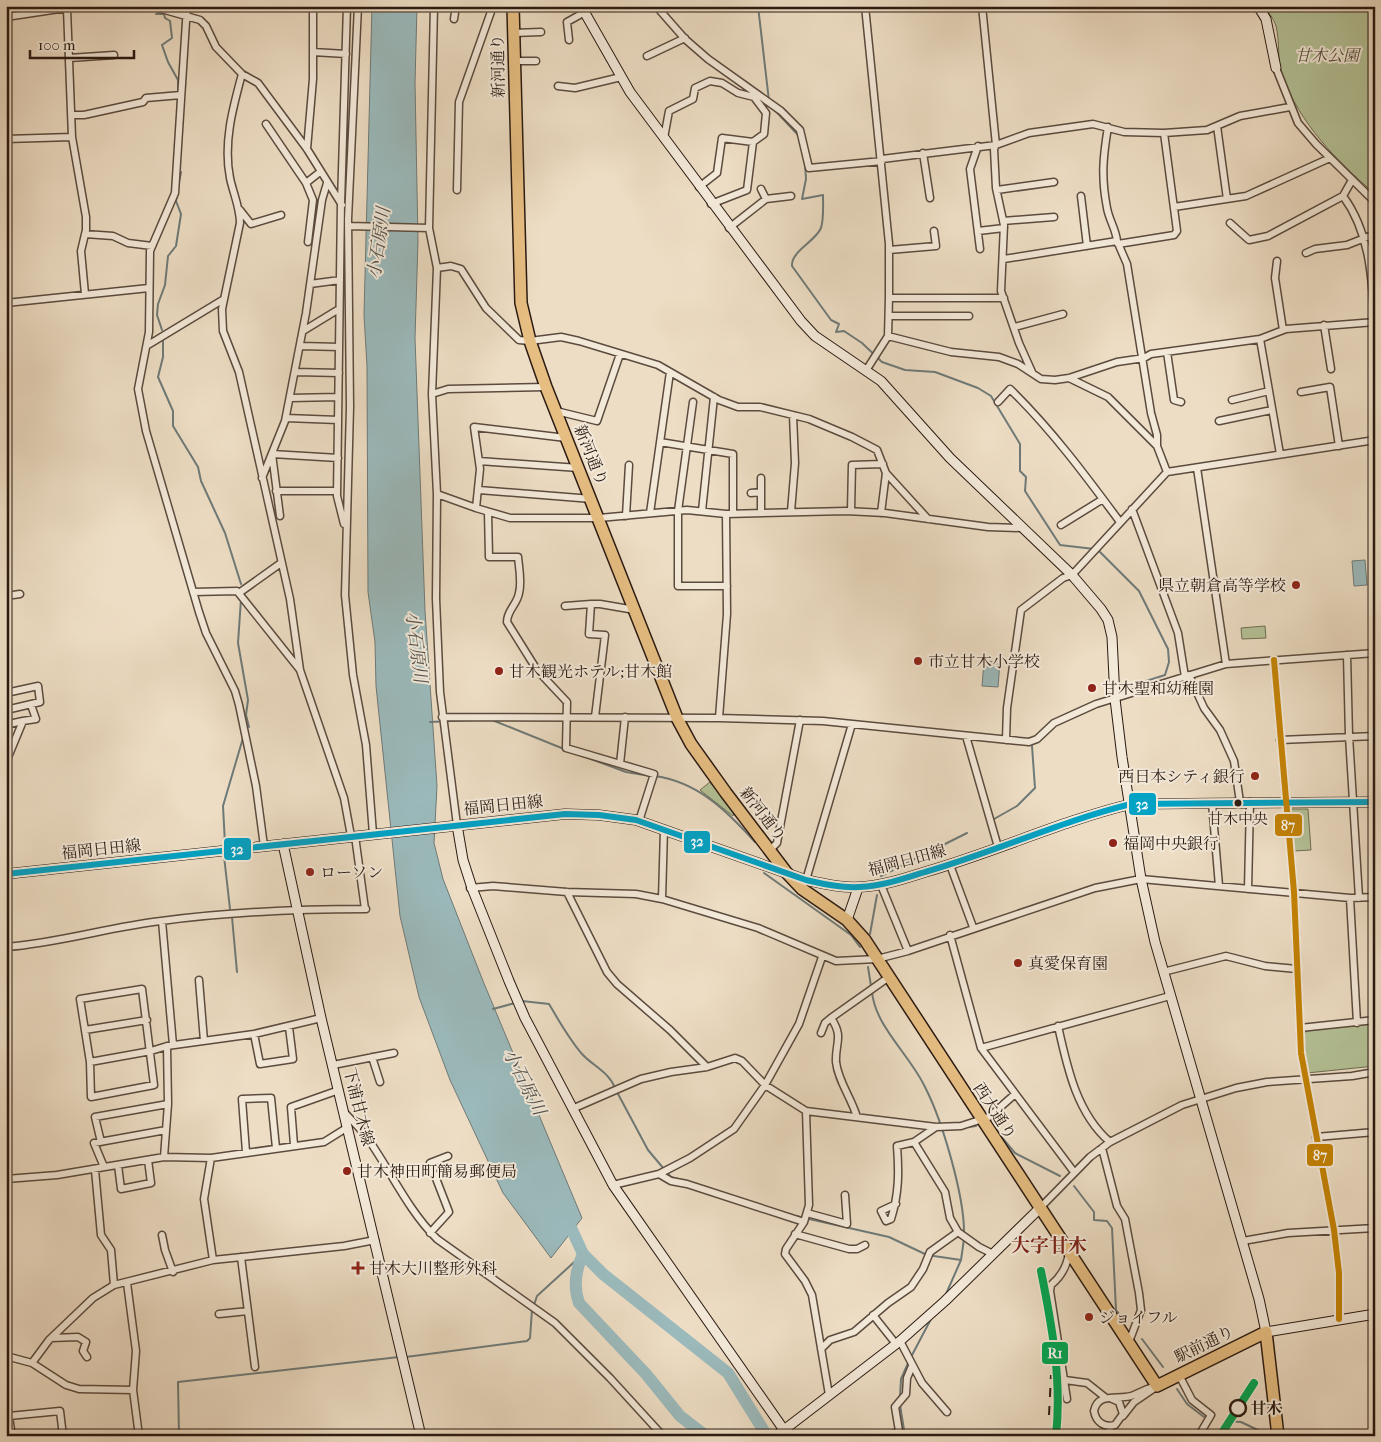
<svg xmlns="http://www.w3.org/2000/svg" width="1381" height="1442" font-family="'IM FELL French Canon','Noto Serif JP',serif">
<rect width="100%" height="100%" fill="#edddc4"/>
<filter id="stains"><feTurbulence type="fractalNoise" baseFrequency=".004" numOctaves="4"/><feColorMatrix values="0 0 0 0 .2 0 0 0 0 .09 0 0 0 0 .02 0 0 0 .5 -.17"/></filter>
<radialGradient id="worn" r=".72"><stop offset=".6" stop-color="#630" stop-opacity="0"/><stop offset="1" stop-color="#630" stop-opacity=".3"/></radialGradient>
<path fill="#b4c297" stroke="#6f6e54" d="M1264,6H1375V194C1336,160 1300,124 1282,75C1277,59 1280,42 1276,26C1274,19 1268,12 1264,6Z
M1265,626L1266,638L1242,639L1241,628Z
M710,782L734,813L733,816L700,790Z
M1289,809H1308L1311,850L1293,851Z
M1375,1023V1066L1307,1073L1304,1034L1306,1031Z"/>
<path fill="#9bbabc" stroke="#6e7a78" d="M372,6H417L415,83L418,241L415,338L425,611L437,786L434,843L443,879L483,981L582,1218L551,1258L503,1193L450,1080L419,997L400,916L376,686L375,642L368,592L367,366L364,315Z
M1365,560L1367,585L1354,586L1352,561Z
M984,661L1000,662L998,687L982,686Z"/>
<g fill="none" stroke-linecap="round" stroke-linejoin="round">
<path stroke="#6e7a78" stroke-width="2" d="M758,6L769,101
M156,14H164L165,18L170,21L172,38L162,45L168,62L178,80V93
M770,105L799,136
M176,135L178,98
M805,163L806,179L802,199L823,195C823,205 824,219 821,228C815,242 791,251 792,266L831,320L839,324L836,332L844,331L862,343L882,362L905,370L935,372L978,388L991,396L1020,444V471L1026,477L1025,491L1060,545L1094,549
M178,187L181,172
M162,330L157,315L158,304L165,285L168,256L176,246L181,214L176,201L177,194
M163,339V357L158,377L173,411V426L198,467L201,481L225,533L241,584
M1098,550L1139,591L1168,649L1169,662L1165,675L1121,689
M241,599L238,643L248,700L246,715L249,727
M492,720L564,749
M430,722L473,720
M580,755L626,772L650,776
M655,776C698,782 727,811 755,842
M994,819L1017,806L1035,788L1032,746
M225,844L223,806L243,738
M224,856L230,909
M764,873L851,935L860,947
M881,876L967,833
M232,917L237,972
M870,934L877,895
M868,967L871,986
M872,991C874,1025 910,1055 925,1087C942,1120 965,1197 964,1235
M522,1001L549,1004C559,1021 569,1039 582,1054C593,1066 609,1072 615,1088
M493,1009L515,1003
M617,1092L648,1150L664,1169
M968,1127L976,1126
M999,1134L1015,1153L1060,1176
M667,1172L671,1177L682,1180
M1074,1186L1094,1212V1220L1107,1221L1112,1228L1116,1310L1126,1323
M796,1216L889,1237L927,1255L961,1260
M946,1294L961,1260L964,1239
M534,1305L537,1296L583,1254
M1142,1339L1163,1367
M406,1357L527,1341L530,1338L532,1310
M911,1357L931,1319
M6,1368L8,1398
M1177,1389L1187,1404L1204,1417
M900,1397L901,1379L909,1361
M900,1405L905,1436
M1226,1421L1241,1422L1262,1432H1272
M179,1436L178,1382L399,1357"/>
<path stroke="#9bbabc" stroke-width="12" d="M566,1217L583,1254L603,1274L728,1373L767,1436
M583,1254C576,1269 573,1286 579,1303L646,1374L680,1416L706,1436"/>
<defs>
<path id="street" d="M151,6L200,20L206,26L216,47L242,74L258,83L307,149L342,205
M187,6L175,193L150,251L149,332L138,389L146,431L199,612L206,633L235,691L239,705L256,786L264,846
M358,6L348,219L350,407L345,595L353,675L366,745L373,834
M434,6L429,228L437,268L451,266L461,269L486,308L519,340L530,341L561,337L579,341L658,365L719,400L738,407H760L809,419L852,437L877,450L886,473L928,519
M656,6L685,39L708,59L781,111L800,130L809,168L882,161
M865,6L889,244V297L888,336L867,369
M982,6L996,145L994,149L996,188L1004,225L1001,291L1019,343L1032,372
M67,9L72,137L86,217V230L81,251L85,294
M6,17L79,6
M454,19L456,6
M513,33L541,32
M569,40L567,22L585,12
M313,52L346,54
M647,56L685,38
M69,58L114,55
M514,61H536
M1276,68L1298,123L1316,144L1375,202
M242,74C233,107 223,143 230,178C233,193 240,207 240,223L222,309L223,331L239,372L290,599L300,670L344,798L351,836
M558,86L575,88L621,77
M71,115H84L143,102L146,98L181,95
M266,124L306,183L320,172
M1217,126L1227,199
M1108,127C1103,157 1101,177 1107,208C1109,220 1116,229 1117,241
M664,138L669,111L693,99L695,88L710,81L722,83L738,93L754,97L766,113L764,134L753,142L747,190L711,204
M6,139L72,137
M978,146L970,169L980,249
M307,149L313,79V6
M923,153L930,198
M882,159L996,145L1029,133L1093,124L1124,132L1164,133L1207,130L1240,116L1290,107
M306,183L313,200L308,242
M699,187L717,173L722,138L753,142
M761,189L766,199
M457,190L459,102L493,6
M997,190L1054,182
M1081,196L1087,246
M1343,196C1371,234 1372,281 1375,327
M1174,207L1246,196L1330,158
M240,210L251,224L281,215
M1003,221L1054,217
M1230,223L1249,240L1268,236L1343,196L1352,180
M348,226L429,228
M729,228L766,199L791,196
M978,231L1004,228
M85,234L113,236L128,243L152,246
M1118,244L1174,235L1177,231L1164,133
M889,250L936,246L934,231
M1306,253L1315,249L1347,245L1375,234
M1004,259L1117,241L1127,264L1151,413L1157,435V446
M1277,261L1275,278L1283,330
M310,284L340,280
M889,298H1004
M6,303L149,288
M889,316H969
M1324,325L1331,369
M1015,327L1063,314
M303,331L339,309
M888,336L951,352L999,357L1018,364L1041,379L1055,380L1069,378L1117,362L1144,358L1151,354L1260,339L1286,329L1375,322
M1260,339L1280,454
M148,345L224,299
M301,346L339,347
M1167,352L1174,400L1181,402
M296,372L339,373
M1069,378L1108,397L1157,446L1167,472
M1301,392L1330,387L1339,446
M432,394L437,268
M290,398L338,397
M1232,400L1269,391
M693,402L678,511V586H727
M998,402L1010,389C1051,429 1086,476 1120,522
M556,411L597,421L620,354
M286,418L338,420
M1219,421L1272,410
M566,438L474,427L480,469L476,508L510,518H599L687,510L726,514L846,511L885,513L988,527L1022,528
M660,442L733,454V514
M479,461L579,468
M1197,468L1226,664
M262,478L285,421L306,313L322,200L327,183
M479,490L592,499
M276,491H337
M751,493L761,492
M437,494L476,508
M1132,509L1178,633L1185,677
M702,511L714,397
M851,511L852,465L883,464
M488,512L489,557H518C519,568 522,582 519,593C517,605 507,610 507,622L537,670L567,702L566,748L654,774L639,821
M791,512L795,463L793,415
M650,513L670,372
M761,513V478
M881,513L886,473
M280,516L272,454L338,458
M626,516L629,465
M344,524L337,496L341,203L347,6
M1061,525L1103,499
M193,592L237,591L300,670
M239,593L281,563
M6,596L20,594
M565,606L591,604
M1347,655L1349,736L1359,898
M1274,660L1294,892L1301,1053L1334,1230L1339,1273V1319
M1189,675L1204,708L1220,730L1234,761L1240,802
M6,693L38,686L40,702L6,710
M442,717L719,718L823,721L1029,742L1037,739L1054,723L1096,704L1226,664L1375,653
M595,717L605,635L589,634L591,604H600L635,610
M6,718L9,724L23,721L6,762
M719,718L727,614L726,514
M23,721L36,719L31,705
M966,736L998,847
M1006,740L1007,708L1021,610L1063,578L1072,575L1167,472L1375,440
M1280,740L1375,736
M620,764L625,717
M1212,803L1219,886
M457,825L440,692L436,599L437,494L432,394L448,389L546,387
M355,836L365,909
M770,850L777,843L800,720
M950,865L973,927
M806,880L852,724
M881,885L908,951
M470,888L493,886L567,892L636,894L662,899L758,928L836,961L877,959L908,951L1095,888L1141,879L1350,898L1375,897
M1248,889L1250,802
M567,892L607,972L617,984L670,1030L707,1067
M1350,898L1357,1023
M662,899L664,829
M162,921L173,1045
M950,935L981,1048L1074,1172
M6,947C59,943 109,927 161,921C229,912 298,909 366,909
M1163,972L1226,956L1265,966L1297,969
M199,980L204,1041
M142,989L154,1085L91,1097L90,1062L80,999Z
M831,1018C844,1037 835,1043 836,1062C838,1081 851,1097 857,1117
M1058,1026C1067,1067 1077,1114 1110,1142
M1300,1028L1375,1020
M85,1030L147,1020
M821,1033L825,1023L831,1018L889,977
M254,1034L260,1064L293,1059L289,1027
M981,1048L1170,996
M372,1057L380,1082
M90,1062L151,1051L167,1046L254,1034L321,1018
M333,1065L394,1053
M572,1109L641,1079L671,1072L707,1067L735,1058L742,1061L765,1085L806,1111L936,1127L961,1126L989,1117L1014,1095
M806,1111L809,1205L804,1222L786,1249L785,1254L805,1281L812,1295L829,1395
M345,1113C352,1121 360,1128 366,1136C391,1171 407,1209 437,1239L555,1323L610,1378L663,1436
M1316,1137L1375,1132
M101,1142L95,1117L168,1104
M914,1142L945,1192L950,1218L958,1232
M294,1145L291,1107L339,1090
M1102,1148L1117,1206L1125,1219L1139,1293L1141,1310L1129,1342
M246,1152L242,1099L271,1098L276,1148
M164,1157L168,1104L167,1046
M211,1158L204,1199L213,1260
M118,1165L121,1189L151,1183L148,1160
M104,1167L94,1143L166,1130
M95,1170L101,1235L111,1250L114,1285
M659,1174L671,1181L687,1184L804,1222
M6,1179L57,1175L164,1157L211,1158L324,1142L348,1127
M613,1185L659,1174L690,1158L734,1129L765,1085L799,1024L822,957
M896,1204L881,1211L886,1221L891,1219C899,1194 899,1172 897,1146L914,1142L936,1127
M1040,1208L1090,1157L1110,1142L1182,1105L1236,1088L1267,1082L1352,1076L1375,1072
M807,1213L847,1224L845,1195
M430,1233L449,1212L430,1163L448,1156
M795,1234L849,1249H857L865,1245
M162,1235L165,1250L173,1272
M1243,1241L1288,1233L1375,1228
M241,1257L255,1367
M127,1283L136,1351L133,1390L139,1436
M219,1314L248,1311
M873,1315L896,1344
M51,1338L78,1337L86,1342L83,1351L87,1357
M900,1341L922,1383L947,1412
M821,1349L830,1340L854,1332L888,1303L911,1287L923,1269L930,1252L958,1232L979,1247L993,1254
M6,1356L32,1363L49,1340L93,1298L114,1285L213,1260L344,1246L375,1240
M32,1363L66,1385L79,1389L133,1390
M1179,1375L1192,1400L1211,1415L1201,1432L1196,1436
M1065,1380L1087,1383L1106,1398
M1110,1398L1119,1402L1123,1414L1115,1425C1104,1428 1096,1422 1094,1411C1098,1392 1117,1400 1131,1396C1140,1393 1147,1388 1157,1386
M6,1399L12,1436
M1067,1399L1050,1291L1051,1285C1062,1276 1067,1266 1069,1253
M9,1416L60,1411L63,1436
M1123,1416L1134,1402L1156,1387
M889,1436L899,1431L895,1407L906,1394L907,1378L912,1366
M1109,1436L1110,1426"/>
<path id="secondary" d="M581,6L630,92L801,321L815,336L881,381L950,458L1072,575L1101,609L1108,620L1112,637L1115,699L1122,757L1141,879L1155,942L1259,1299L1266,1332L1375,1314
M1258,6L1266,19L1276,68
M457,825L463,860L472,888L509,981L525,1018L613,1185L784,1430
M283,844L321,1018L421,1436
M6,874L565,814L599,815L636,820L806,880C824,884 841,888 859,887C882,886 903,879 925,872C995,852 1061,821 1131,804L1375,802
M847,920L858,888
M776,1436L900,1341L945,1301L1040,1208"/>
<path id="highway" d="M513,6L521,303L530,341L546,387L677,718L691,744L726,793L786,872L802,889L847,920L865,940L1157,1386L1266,1332L1278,1436"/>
</defs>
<use href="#street" stroke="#5b4b3e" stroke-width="9"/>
<use href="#secondary" stroke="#2a1a12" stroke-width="11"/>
<use href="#highway" stroke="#2a1a12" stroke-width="14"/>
<use href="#street" stroke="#f3e9d9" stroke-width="6"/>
<use href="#secondary" stroke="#f3e9d9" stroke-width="9"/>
<use href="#highway" stroke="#e6be82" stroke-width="11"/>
<path stroke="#2a1a12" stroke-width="2" stroke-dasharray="9 9" stroke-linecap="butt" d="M1041,1271C1050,1315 1063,1371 1058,1415
M1239,1407L1254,1383
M1049,1415L1051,1375"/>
<defs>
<path id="bus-1" d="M6,874L565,814L599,815L636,820L806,880C824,884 841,888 859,887C882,886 903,879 925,872C995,852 1061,821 1131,804L1375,802"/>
<path id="bus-2" d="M1274,660L1294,892L1301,1053L1334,1230L1339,1273V1319"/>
</defs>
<use href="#bus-1" stroke="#f3e9d9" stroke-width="10"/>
<use href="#bus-2" stroke="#f3e9d9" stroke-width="10"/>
<use href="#bus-1" stroke="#02a2c5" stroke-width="6"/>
<use href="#bus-2" stroke="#c48304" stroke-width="6"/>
<defs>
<path id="rail-1" d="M1041,1271C1052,1326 1062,1380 1056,1436
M1220,1436L1254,1383"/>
</defs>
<use href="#rail-1" stroke="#f3e9d9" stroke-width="11"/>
<use href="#rail-1" stroke="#00a651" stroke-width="8"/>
</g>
<g fill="#8f2418" stroke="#f3e9d9" stroke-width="2">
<circle cx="1296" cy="585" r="5"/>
<circle cx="918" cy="661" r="5"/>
<circle cx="499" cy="671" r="5"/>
<circle cx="1092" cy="688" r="5"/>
<circle cx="1255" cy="776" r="5"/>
<circle cx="1113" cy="843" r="5"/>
<circle cx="310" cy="872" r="5"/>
<circle cx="1018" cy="963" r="5"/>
<circle cx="347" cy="1171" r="5"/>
<path d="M355.5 1260.5h5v5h5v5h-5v5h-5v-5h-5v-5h5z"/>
<circle cx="1089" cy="1317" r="5"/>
</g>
<circle fill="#2a1a12" stroke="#f3e9d9" stroke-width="2" cx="1238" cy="803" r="4.5"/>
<circle fill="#f3e9d9" stroke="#2a1a12" stroke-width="2.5" cx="1238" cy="1408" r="8"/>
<g text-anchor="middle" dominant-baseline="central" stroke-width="4" stroke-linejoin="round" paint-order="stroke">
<g font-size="15" fill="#2a1a12" stroke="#f3e9d9">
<text x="1238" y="819">甘木中央</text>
</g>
<g font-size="16" font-style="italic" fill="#534c3a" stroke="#f3e9d9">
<text x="1327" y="55">甘木公園</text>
</g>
<g font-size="16" fill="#2a1a12" stroke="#f3e9d9">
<text transform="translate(498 66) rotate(-91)">新河通り</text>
<text transform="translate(591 455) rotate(68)">新河通り</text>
<text transform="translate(503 805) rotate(-6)">福岡日田線</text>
<text transform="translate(763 814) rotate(52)">新河通り</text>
<text transform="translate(101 849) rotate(-6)">福岡日田線</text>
<text transform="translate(907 860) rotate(-15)">福岡日田線</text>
<text transform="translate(359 1107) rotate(76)">下浦甘木線</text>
<text transform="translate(995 1111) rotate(57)">西大通り</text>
<text transform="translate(1204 1344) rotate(-26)">駅前通り</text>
</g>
<g font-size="16" fill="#2a1a12" stroke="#f3e9d9" text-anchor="start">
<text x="1286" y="585" text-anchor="end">県立朝倉高等学校</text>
<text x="928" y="661">市立甘木小学校</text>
<text x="509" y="671">甘木観光ホテル;甘木館</text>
<text x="1102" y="688">甘木聖和幼稚園</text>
<text x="1245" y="776" text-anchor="end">西日本シティ銀行</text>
<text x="1123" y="843">福岡中央銀行</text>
<text x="320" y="872">ローソン</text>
<text x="1028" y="963">真愛保育園</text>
<text x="357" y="1171">甘木神田町簡易郵便局</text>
<text x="369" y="1268">甘木大川整形外科</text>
<text x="1099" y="1317">ジョイフル</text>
</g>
<g font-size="16" font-weight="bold" fill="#2a1a12" stroke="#f3e9d9" text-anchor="start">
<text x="1250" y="1408">甘木</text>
</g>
<g font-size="18" font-style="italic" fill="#52524e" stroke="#f3e9d9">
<text transform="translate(379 243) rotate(-82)">小石原川</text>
<text transform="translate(416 647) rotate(83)">小石原川</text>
<text transform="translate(524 1082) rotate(63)">小石原川</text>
</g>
<g font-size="19" font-weight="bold" fill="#7a1f14" stroke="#f3e9d9">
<text x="1049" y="1246">大字甘木</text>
</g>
</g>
<g stroke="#f3e9d9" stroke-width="2">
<rect x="1128" y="792" width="29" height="24" rx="5" fill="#02a2c5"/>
<rect x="1274" y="813" width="29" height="24" rx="5" fill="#c48304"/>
<rect x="683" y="830" width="28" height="24" rx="5" fill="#02a2c5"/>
<rect x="223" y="837" width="29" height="24" rx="5" fill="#02a2c5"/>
<rect x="1306" y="1143" width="28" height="24" rx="5" fill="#c48304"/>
<rect x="1041" y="1341" width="28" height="24" rx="5" fill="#00a651"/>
</g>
<g font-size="14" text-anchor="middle" font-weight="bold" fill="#fff">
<text x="1142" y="809">32</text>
<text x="1288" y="830">87</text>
<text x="697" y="846">32</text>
<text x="237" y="854">32</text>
<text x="1320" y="1160">87</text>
<text x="1055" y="1358">R1</text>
</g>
<rect width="1381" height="1442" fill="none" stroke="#edddc4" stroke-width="25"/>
<rect x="8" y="8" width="1366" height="1427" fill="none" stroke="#2a1a12" stroke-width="2.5"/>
<rect x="12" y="12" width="1356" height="1417" fill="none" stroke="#2a1a12"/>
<path d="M30 50v8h104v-8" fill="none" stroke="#2a1a12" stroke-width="2.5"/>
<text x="38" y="50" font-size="15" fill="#2a1a12" stroke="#f3e9d9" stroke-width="4" paint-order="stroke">100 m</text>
<rect width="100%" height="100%" filter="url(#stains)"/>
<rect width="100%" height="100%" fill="url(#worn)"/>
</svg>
